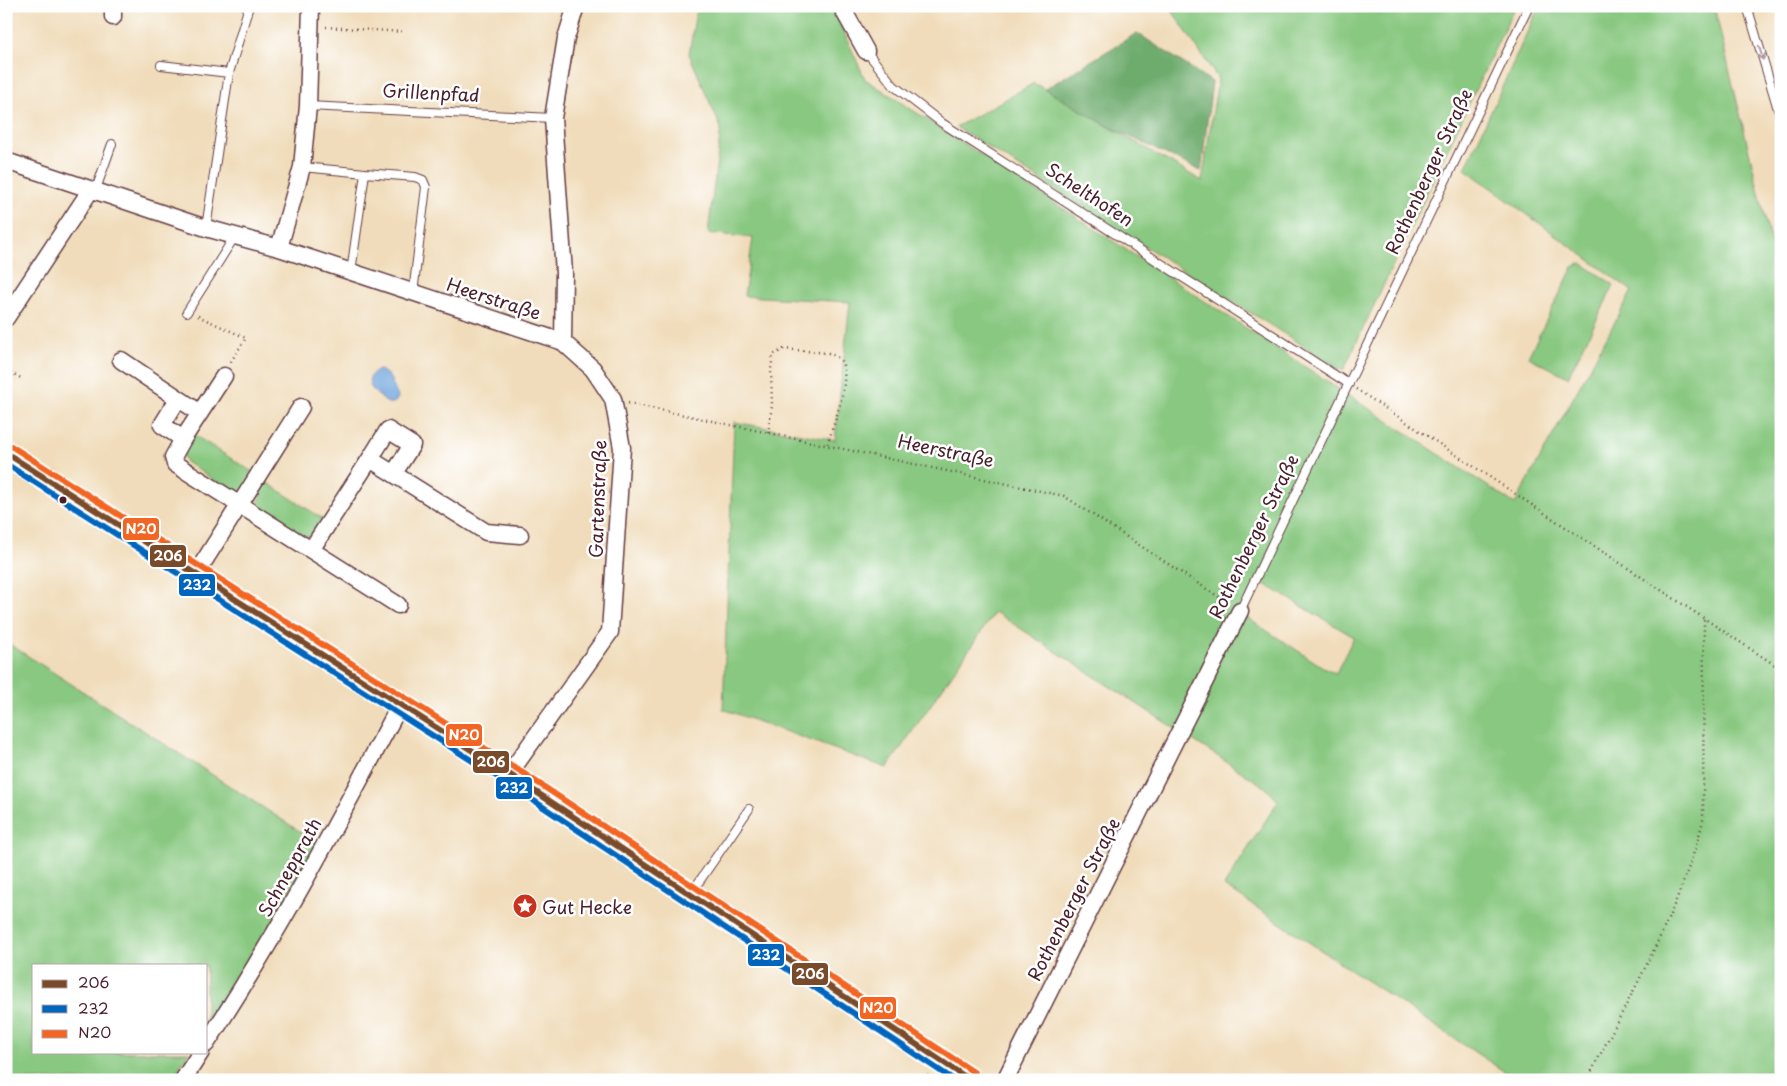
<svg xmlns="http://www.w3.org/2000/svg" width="1787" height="1086" font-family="'Playpen Sans',sans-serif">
<rect width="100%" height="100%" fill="#fff"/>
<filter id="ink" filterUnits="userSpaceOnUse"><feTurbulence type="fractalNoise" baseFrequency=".02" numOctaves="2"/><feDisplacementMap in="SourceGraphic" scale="10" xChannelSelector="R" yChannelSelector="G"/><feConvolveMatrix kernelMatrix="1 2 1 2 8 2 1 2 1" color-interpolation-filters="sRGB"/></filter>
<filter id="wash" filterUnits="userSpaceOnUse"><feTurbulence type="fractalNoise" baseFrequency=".0096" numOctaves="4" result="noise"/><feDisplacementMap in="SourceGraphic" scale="20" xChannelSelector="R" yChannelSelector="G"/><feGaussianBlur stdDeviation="1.12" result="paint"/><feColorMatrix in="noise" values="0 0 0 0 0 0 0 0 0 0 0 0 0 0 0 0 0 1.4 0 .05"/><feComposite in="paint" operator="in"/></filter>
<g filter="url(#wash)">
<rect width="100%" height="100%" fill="#f0dcba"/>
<path fill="#88c880" stroke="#697456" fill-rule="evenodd" d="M697,6H832L865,79L1515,504L1632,291L1465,169L1539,6H1714L1781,284V1080H1517L1224,886L1278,801L1265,787L995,612L887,768L723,709L734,422L835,440L850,302L744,296L753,238L708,233L721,128L689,54ZM1261,582L1354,637L1336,673L1323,667L1244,616Z
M1169,6H1515L1343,371L956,127L1034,83L1202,181L1218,79Z
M1581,263L1614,285L1568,377L1528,357L1573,267Z
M194,435L254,473L239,496L186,462L183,455Z
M263,480L323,519L312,535L303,537L255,507L262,496L254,491Z
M6,642L318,843L270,926L206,1025V965H34V1052H189L171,1080H6Z"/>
<path fill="#6eac6e" stroke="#5c664c" d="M1137,33L1212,82L1201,171L1106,125L1045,89Z"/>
<path fill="#6fa4dc" stroke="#5c6284" d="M378,370C391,372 393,386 398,397C397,401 394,404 389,403C385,403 382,398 379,396C369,388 364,377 378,370Z"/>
</g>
<g filter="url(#ink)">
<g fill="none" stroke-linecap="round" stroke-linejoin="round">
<defs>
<path id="lane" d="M1747,6L1781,119
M866,51L894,86L942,123L1349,384
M161,65L229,73L206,228
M229,73L249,6
M308,106L553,118
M302,167L365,173
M95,192L112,144
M351,272L365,173L415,177L423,180L426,187L413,293
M187,312L235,236
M1240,611L1529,6
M692,892L749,809"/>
<path id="street" d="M113,6V17
M841,6L866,51
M6,161L206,228L279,248L563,342L593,369L613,399L622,448L610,632L509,774
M279,248L302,167L308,106L311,6
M6,318L90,191
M563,342L564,273L553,118L566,38L576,6
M121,360L200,413
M224,376L183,439L173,457L175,464L311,550L370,459L486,532L520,535
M178,399L162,425L183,439
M370,459L388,430L412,445L394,473
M311,550L398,605
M196,574L301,407
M206,1044C278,935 338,821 400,705
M183,1080L201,1052
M1005,1080L1240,611"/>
<path id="secondary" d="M6,453L509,774L970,1080"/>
</defs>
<use href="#lane" stroke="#633b40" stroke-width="10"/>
<use href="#street" stroke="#633b40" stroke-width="19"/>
<use href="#secondary" stroke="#633b40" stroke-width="25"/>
<path stroke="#633b40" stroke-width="2.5" stroke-dasharray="1 4" stroke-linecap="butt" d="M326,27L404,32
M198,316L246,338L230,363
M6,370L21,378
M1356,389L1781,669
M628,403L1064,496L1228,603
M768,433L772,406L771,369L773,355L784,349L828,353C833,355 837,356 841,361C852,378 833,427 827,445
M925,1080L929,1074
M1587,1080C1630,996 1679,913 1703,821L1704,618"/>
<use href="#lane" stroke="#fff" stroke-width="8"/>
<use href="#street" stroke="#fff" stroke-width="16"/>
<use href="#secondary" stroke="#f9e7c3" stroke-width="22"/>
<defs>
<path id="bus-1" d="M6,453L509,774L970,1080"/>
<path id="bus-2" d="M6,464L504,781L954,1080"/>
<path id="bus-3" d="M11,446L514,767L975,1073"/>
</defs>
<use href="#bus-1" stroke="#fff" stroke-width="10"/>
<use href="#bus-2" stroke="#fff" stroke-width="10"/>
<use href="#bus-3" stroke="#fff" stroke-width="10"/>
<use href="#bus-1" stroke="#7a4b2a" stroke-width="6"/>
<use href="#bus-2" stroke="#0065bd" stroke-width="6"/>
<use href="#bus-3" stroke="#f26522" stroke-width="6"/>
</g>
<defs><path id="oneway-shaft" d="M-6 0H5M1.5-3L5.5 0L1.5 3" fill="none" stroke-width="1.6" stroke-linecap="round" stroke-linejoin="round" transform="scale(1.25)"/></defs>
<use stroke="#ae9aa0" href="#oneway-shaft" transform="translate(1761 53) rotate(73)"/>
</g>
<defs>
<symbol id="sight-disc" viewBox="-11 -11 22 22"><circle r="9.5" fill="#c8321e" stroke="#fff"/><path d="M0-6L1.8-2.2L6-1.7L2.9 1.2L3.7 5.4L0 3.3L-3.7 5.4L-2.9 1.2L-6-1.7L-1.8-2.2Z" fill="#fff"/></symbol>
</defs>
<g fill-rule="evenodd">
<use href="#sight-disc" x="511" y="892" width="28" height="28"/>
</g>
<circle fill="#4a1f2b" stroke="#fff" stroke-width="2" cx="63" cy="500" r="4.5"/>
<g text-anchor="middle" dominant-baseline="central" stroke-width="5" stroke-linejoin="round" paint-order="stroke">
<g font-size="18" fill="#4a1f2b" stroke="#fff">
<text transform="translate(431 92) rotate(3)">Grillenpfad</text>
<text transform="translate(1428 171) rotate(-65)">Rothenberger Straße</text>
<text transform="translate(1090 194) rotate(33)">Schelthofen</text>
<text transform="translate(494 298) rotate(18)">Heerstraße</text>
<text transform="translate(946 450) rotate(12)">Heerstraße</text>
<text transform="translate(597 499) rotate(-88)">Gartenstraße</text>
<text transform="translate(1253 536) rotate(-64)">Rothenberger Straße</text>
<text transform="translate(289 867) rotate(-61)">Schnepprath</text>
<text transform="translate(1073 899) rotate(-63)">Rothenberger Straße</text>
</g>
<g font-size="18" fill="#4a1f2b" stroke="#fff" text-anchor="start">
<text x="542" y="906">Gut Hecke</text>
</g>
</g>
<g stroke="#fff" stroke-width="2">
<rect x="122" y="517" width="38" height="24" rx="5" fill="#f26522"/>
<rect x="149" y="544" width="38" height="24" rx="5" fill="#7a4b2a"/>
<rect x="178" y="573" width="38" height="24" rx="5" fill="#0065bd"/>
<rect x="445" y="723" width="38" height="24" rx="5" fill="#f26522"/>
<rect x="472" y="750" width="38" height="24" rx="5" fill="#7a4b2a"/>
<rect x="495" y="776" width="38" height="24" rx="5" fill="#0065bd"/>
<rect x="747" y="943" width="38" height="24" rx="5" fill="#0065bd"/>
<rect x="791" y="962" width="38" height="24" rx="5" fill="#7a4b2a"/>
<rect x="859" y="996" width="38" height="24" rx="5" fill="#f26522"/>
</g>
<g font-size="14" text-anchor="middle" font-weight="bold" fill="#fff">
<text x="141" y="534">N20</text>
<text x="168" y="561">206</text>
<text x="197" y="590">232</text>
<text x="464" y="740">N20</text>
<text x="491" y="767">206</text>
<text x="514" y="793">232</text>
<text x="766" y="960">232</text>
<text x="810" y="979">206</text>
<text x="878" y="1013">N20</text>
</g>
<rect width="1787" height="1086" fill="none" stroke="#fff" stroke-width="25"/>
<rect x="32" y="964" width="175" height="90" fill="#ffffff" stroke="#b7a5aa"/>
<rect x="42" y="980" width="25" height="8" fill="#7a4b2a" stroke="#b7a5aa"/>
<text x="78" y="988" font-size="15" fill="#4a1f2b">206</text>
<rect x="42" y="1005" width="25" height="8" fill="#0065bd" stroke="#b7a5aa"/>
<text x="78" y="1014" font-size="15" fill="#4a1f2b">232</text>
<rect x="42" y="1030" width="25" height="8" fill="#f26522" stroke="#b7a5aa"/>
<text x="78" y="1038" font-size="15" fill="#4a1f2b">N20</text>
</svg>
